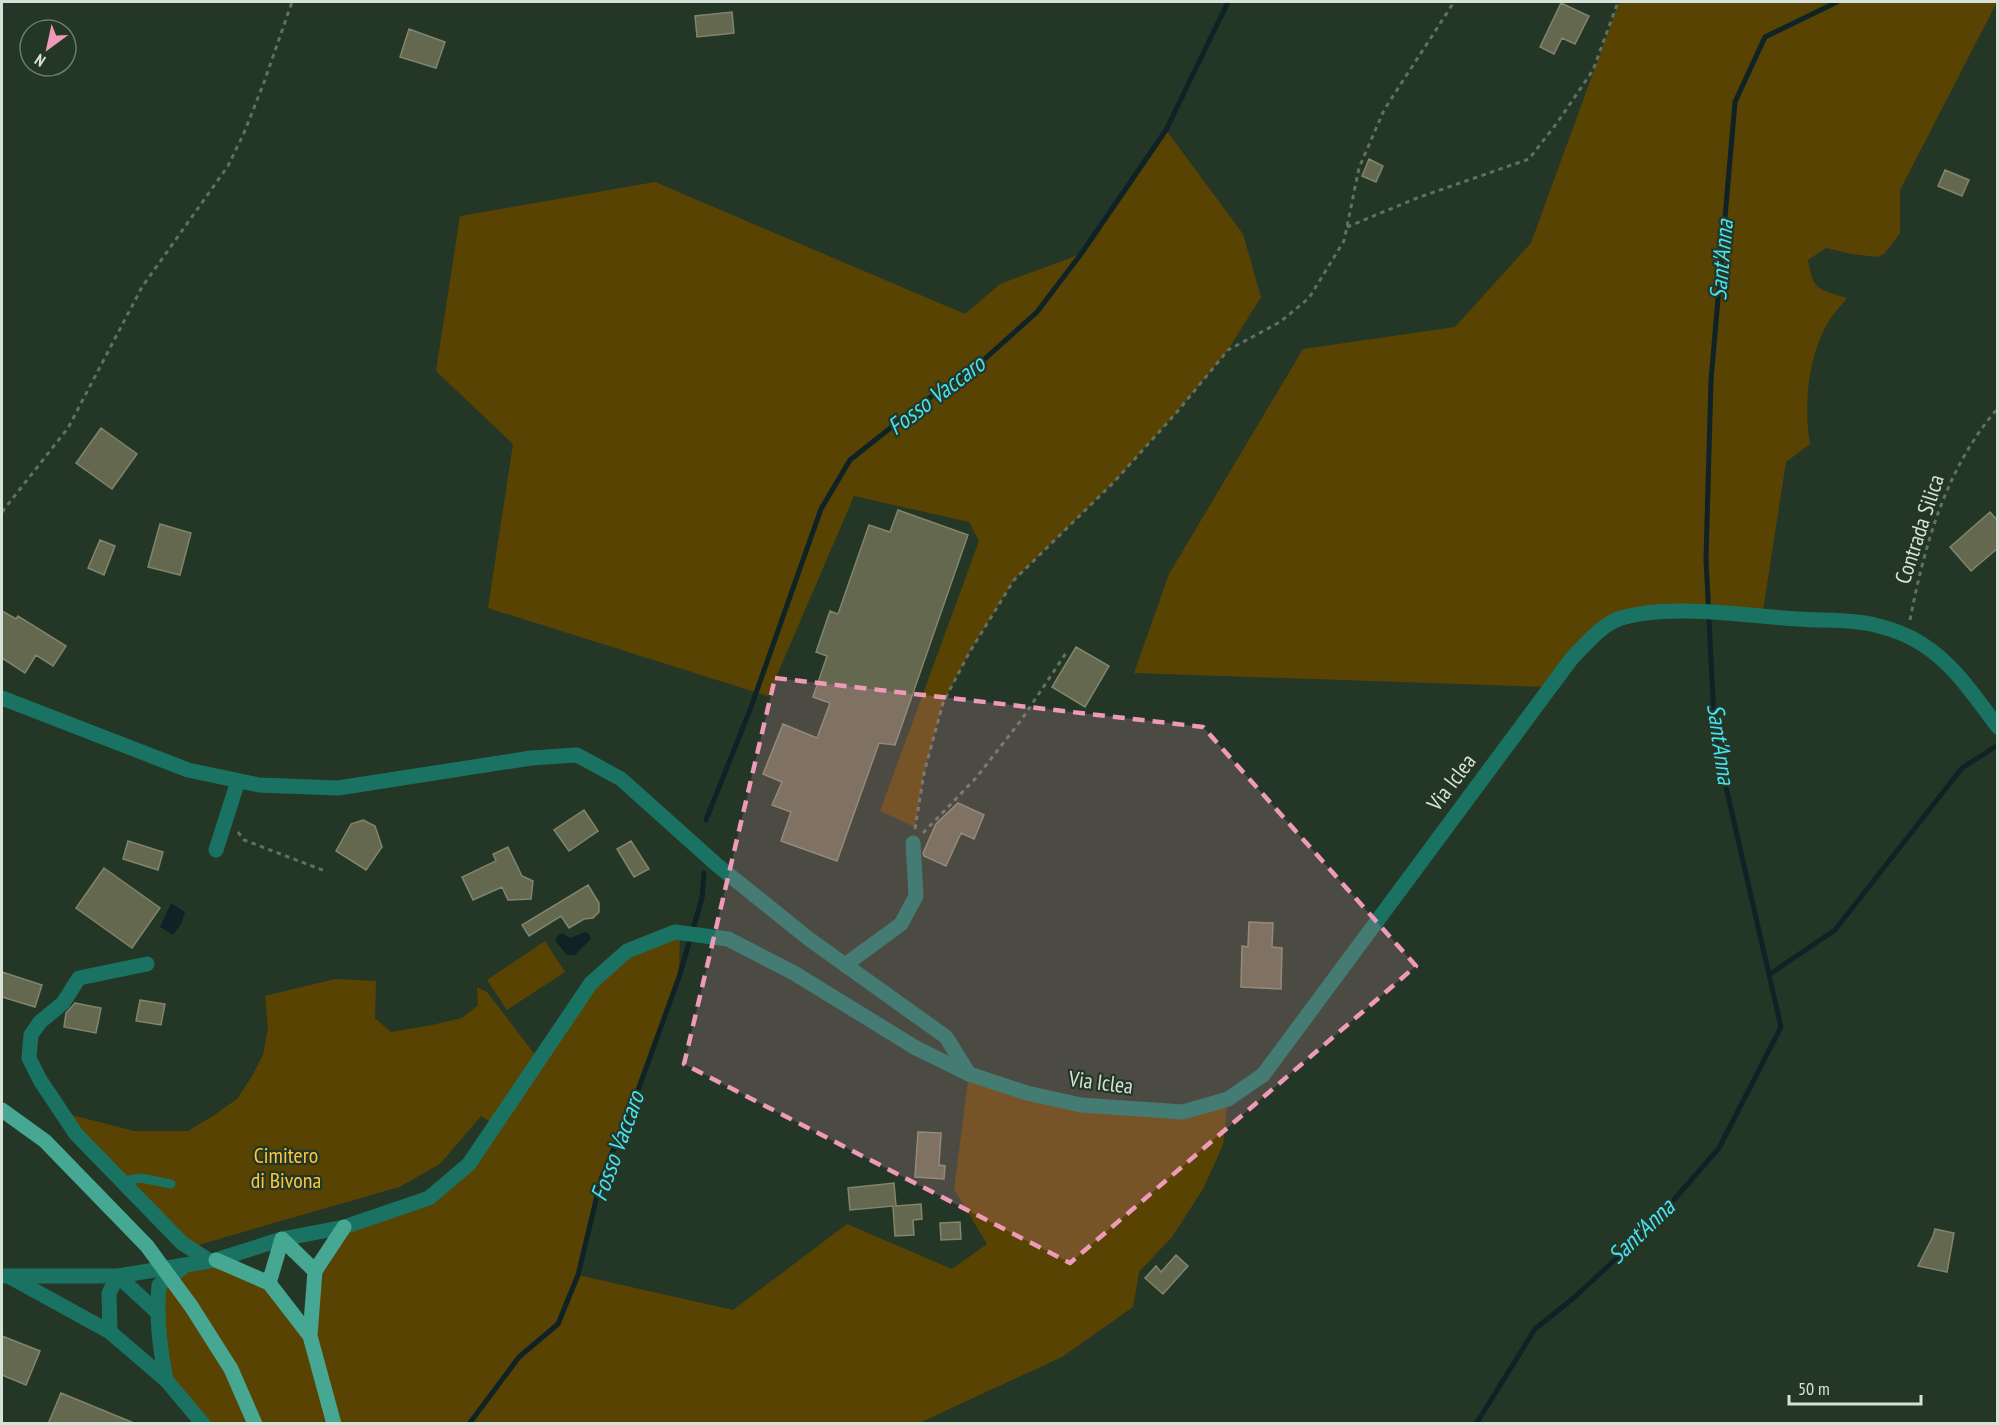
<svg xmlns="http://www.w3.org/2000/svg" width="1999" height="1425" font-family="'PT Sans Narrow',sans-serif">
<rect width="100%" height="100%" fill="#243726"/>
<path fill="#594303" d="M1619,2H1997L1900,190V233L1885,253L1878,257L1851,254L1826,248L1808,260C1813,291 1818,289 1847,298C1840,307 1830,317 1825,328C1807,363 1804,407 1810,444L1786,462L1762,617L1619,619L1550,687L1134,673L1169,574L1303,349L1455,327L1531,243Z
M1166,130L1243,234L1261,297L1228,350L1177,412L1114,482L1014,580L969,653L943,703L924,773L915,827L880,811L979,541L969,522L854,496L768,696L488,608L513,444L436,371L460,216L655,182L965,314L1000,284L1081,254Z
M680,932L679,977L634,1101L601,1179L578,1275L733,1310L847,1224L952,1269L987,1244L954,1189L969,1074L1027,1093L1183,1112L1228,1099L1223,1145L1203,1189L1172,1237L1139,1272L1133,1307L1062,1357L917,1424L203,1423L166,1380L159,1285L187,1265L216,1260L269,1283L309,1335L315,1271L344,1227L429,1197L495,1125L481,1116L440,1164L399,1187L191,1247L60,1112L134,1131H188L213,1116L237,1099L252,1076L263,1055L268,1028L265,996L335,979L376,981L375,1018L391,1032L432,1025L462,1018L478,1005L477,987L487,992L539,1060L591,983L627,951Z
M545,941L565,972L507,1010L487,980Z"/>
<path fill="#0f2225" d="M171,903L185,912L181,924L173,935L160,927Z
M585,932L589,934L591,939L575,955H567L556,942V937L562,933L570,938Z"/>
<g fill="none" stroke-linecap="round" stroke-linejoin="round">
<path stroke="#0f2225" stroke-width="5" d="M706,820L750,710L821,509L850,460L922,403L978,365L1037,312L1081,254L1166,130L1228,2
M1770,974L1835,930L1962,768L1998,745
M469,1424L519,1357L558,1324L578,1275L601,1179L634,1101L679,977L702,898L704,873
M1476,1424L1535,1329L1576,1296L1652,1225L1719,1148L1781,1027L1715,739L1706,559L1711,380L1735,102L1765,37L1837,2"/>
</g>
<path fill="#63684e" stroke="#80856b" stroke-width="1.5" d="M1561,3L1589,16L1575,44L1562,38L1554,54L1540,47Z
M732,12L734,33L697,37L695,16Z
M409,29L445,42L436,68L400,57Z
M1369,159L1383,166L1376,182L1362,176Z
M1945,170L1969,180L1962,196L1938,186Z
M101,428L137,454L112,489L76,463Z
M898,510L968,535L895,745L879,743L837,861L781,841L791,812L772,805L782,782L763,774L783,724L817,738L830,703L813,697L827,656L816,652L830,611L838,614L869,525L890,532Z
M1990,512L1998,521V548L1971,571L1950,547Z
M160,524L191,533L180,575L148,567Z
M100,540L115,546L104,575L88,568Z
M2,611L16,619L18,616L66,646L53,666L36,655L25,673L2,658Z
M1076,647L1109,666L1085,707L1052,687Z
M958,803L984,815L974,839L961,833L946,866L924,856L923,853L936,824Z
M584,810L598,831L569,851L554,830Z
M363,820L375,826L382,847L366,870L336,851L351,824Z
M128,841L163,852L158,870L123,859Z
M631,841L649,869L634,877L617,849Z
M508,847L522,876L533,881L531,899L508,900L502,887L473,900L462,877L496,861L493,854Z
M104,868L160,908L132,948L76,908Z
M588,885L599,903V912L593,918L584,919L569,928L561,916L529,936L522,925Z
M1249,922L1273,923L1272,947L1282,948L1281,989L1241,987L1242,946L1248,947Z
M2,972L42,985L35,1007L2,997Z
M140,1000L165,1004L161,1025L136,1021Z
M75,1003L101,1008L96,1033L64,1027L66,1013Z
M918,1132L941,1133L939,1165L945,1166L944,1179L915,1177Z
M894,1183L896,1206L921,1204L922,1219L913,1220L914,1235L895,1236L893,1206L850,1210L848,1188Z
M960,1222L961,1239L941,1240L940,1223Z
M1935,1229L1954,1233L1947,1272L1918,1266L1933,1236Z
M1176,1255L1188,1266L1163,1294L1145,1278L1156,1266L1161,1272Z
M2,1336L40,1351L26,1385L2,1375Z
M61,1393L134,1423V1424H48Z"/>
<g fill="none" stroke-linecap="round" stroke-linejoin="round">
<path stroke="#607162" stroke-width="3" stroke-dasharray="4.5 4.5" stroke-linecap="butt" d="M1347,227L1417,198L1529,159L1557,123L1593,70L1618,2
M2,512L68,428L142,287L228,166L244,133L263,85L292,2
M1910,620C1925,543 1946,468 1998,408
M915,829L924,773L943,703L969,653L1014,580L1114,482L1177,412L1228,350L1280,322L1309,298L1344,241L1359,168L1384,110L1454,2
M238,832L244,840L325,871
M923,833L976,778L1022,719L1066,653"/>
<path stroke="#1a7362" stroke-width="9" d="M123,1181L141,1178L171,1184"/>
<path stroke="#1a7362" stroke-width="15" d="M216,850L238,781
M147,964L79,978L63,1003L40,1022L31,1035L29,1058L40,1080L76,1134L182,1243L210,1261
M845,965L901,924L916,896L913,843
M2,1276H118L216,1260L282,1239L344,1227L429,1198L469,1164L591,983L627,951L675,932L728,939L794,973L916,1048L969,1074
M118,1276L157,1312
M10,1277L110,1332L166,1380L203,1424
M110,1332L109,1293L118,1276
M166,1380C160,1348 156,1318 159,1285L181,1269"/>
<path stroke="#1a7362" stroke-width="15" d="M2,698L188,770L259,785L338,788L531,758L577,755L621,779L717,865L809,939L946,1037L969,1074L1027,1093L1081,1105L1183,1112L1228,1099L1263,1075L1572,658C1586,644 1602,624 1621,618C1671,603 1746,616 1798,619C1822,621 1852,619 1875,625C1892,629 1908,635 1922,644C1954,664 1975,697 1998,727"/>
<path stroke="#46a792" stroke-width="15" d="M2,1110L45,1141L147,1246L191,1306L231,1369L255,1424
M216,1260L269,1283L310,1336
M269,1283L282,1239L315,1271
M334,1424L310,1336L315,1271L344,1227"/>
</g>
<path fill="#ef9ab8" fill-opacity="0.2" stroke="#ef9ab8" stroke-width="4.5" stroke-dasharray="12 8" stroke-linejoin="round" d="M775,678L1203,727L1416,966L1070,1263L684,1064Z"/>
<g text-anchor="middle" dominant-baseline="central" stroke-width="4.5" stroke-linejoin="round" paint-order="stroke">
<g font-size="22" fill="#d6e2d7" stroke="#243726">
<text transform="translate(1919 529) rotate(-72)">Contrada Silica</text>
<text transform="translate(1451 782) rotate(-53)">Via Iclea</text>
<text transform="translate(1101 1082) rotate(7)">Via Iclea</text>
</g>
<g font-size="22" fill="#fcc73a" stroke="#243726">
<text x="286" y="1155">Cimitero<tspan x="286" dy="25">di Bivona</tspan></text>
</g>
<g font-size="24" font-style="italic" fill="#47e1f3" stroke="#243726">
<text transform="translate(1721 260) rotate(-85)">Sant'Anna</text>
<text transform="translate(936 395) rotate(-37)">Fosso Vaccaro</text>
<text transform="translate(1721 744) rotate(82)">Sant'Anna</text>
<text transform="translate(617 1146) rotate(-70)">Fosso Vaccaro</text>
<text transform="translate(1641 1231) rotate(-44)">Sant'Anna</text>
</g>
</g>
<rect width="1999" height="1425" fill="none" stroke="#d6e2d7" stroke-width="6"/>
<g transform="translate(48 48) rotate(213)"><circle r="28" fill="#243726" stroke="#6b7b6d" stroke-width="1.5"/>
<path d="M0-4.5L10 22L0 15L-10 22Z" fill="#ef9ab8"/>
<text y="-9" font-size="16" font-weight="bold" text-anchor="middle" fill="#d6e2d7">N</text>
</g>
<path d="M1789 1395v9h132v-9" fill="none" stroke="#d6e2d7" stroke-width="3"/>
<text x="1798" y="1395" font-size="18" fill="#d6e2d7" stroke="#243726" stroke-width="4.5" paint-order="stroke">50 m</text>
</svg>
